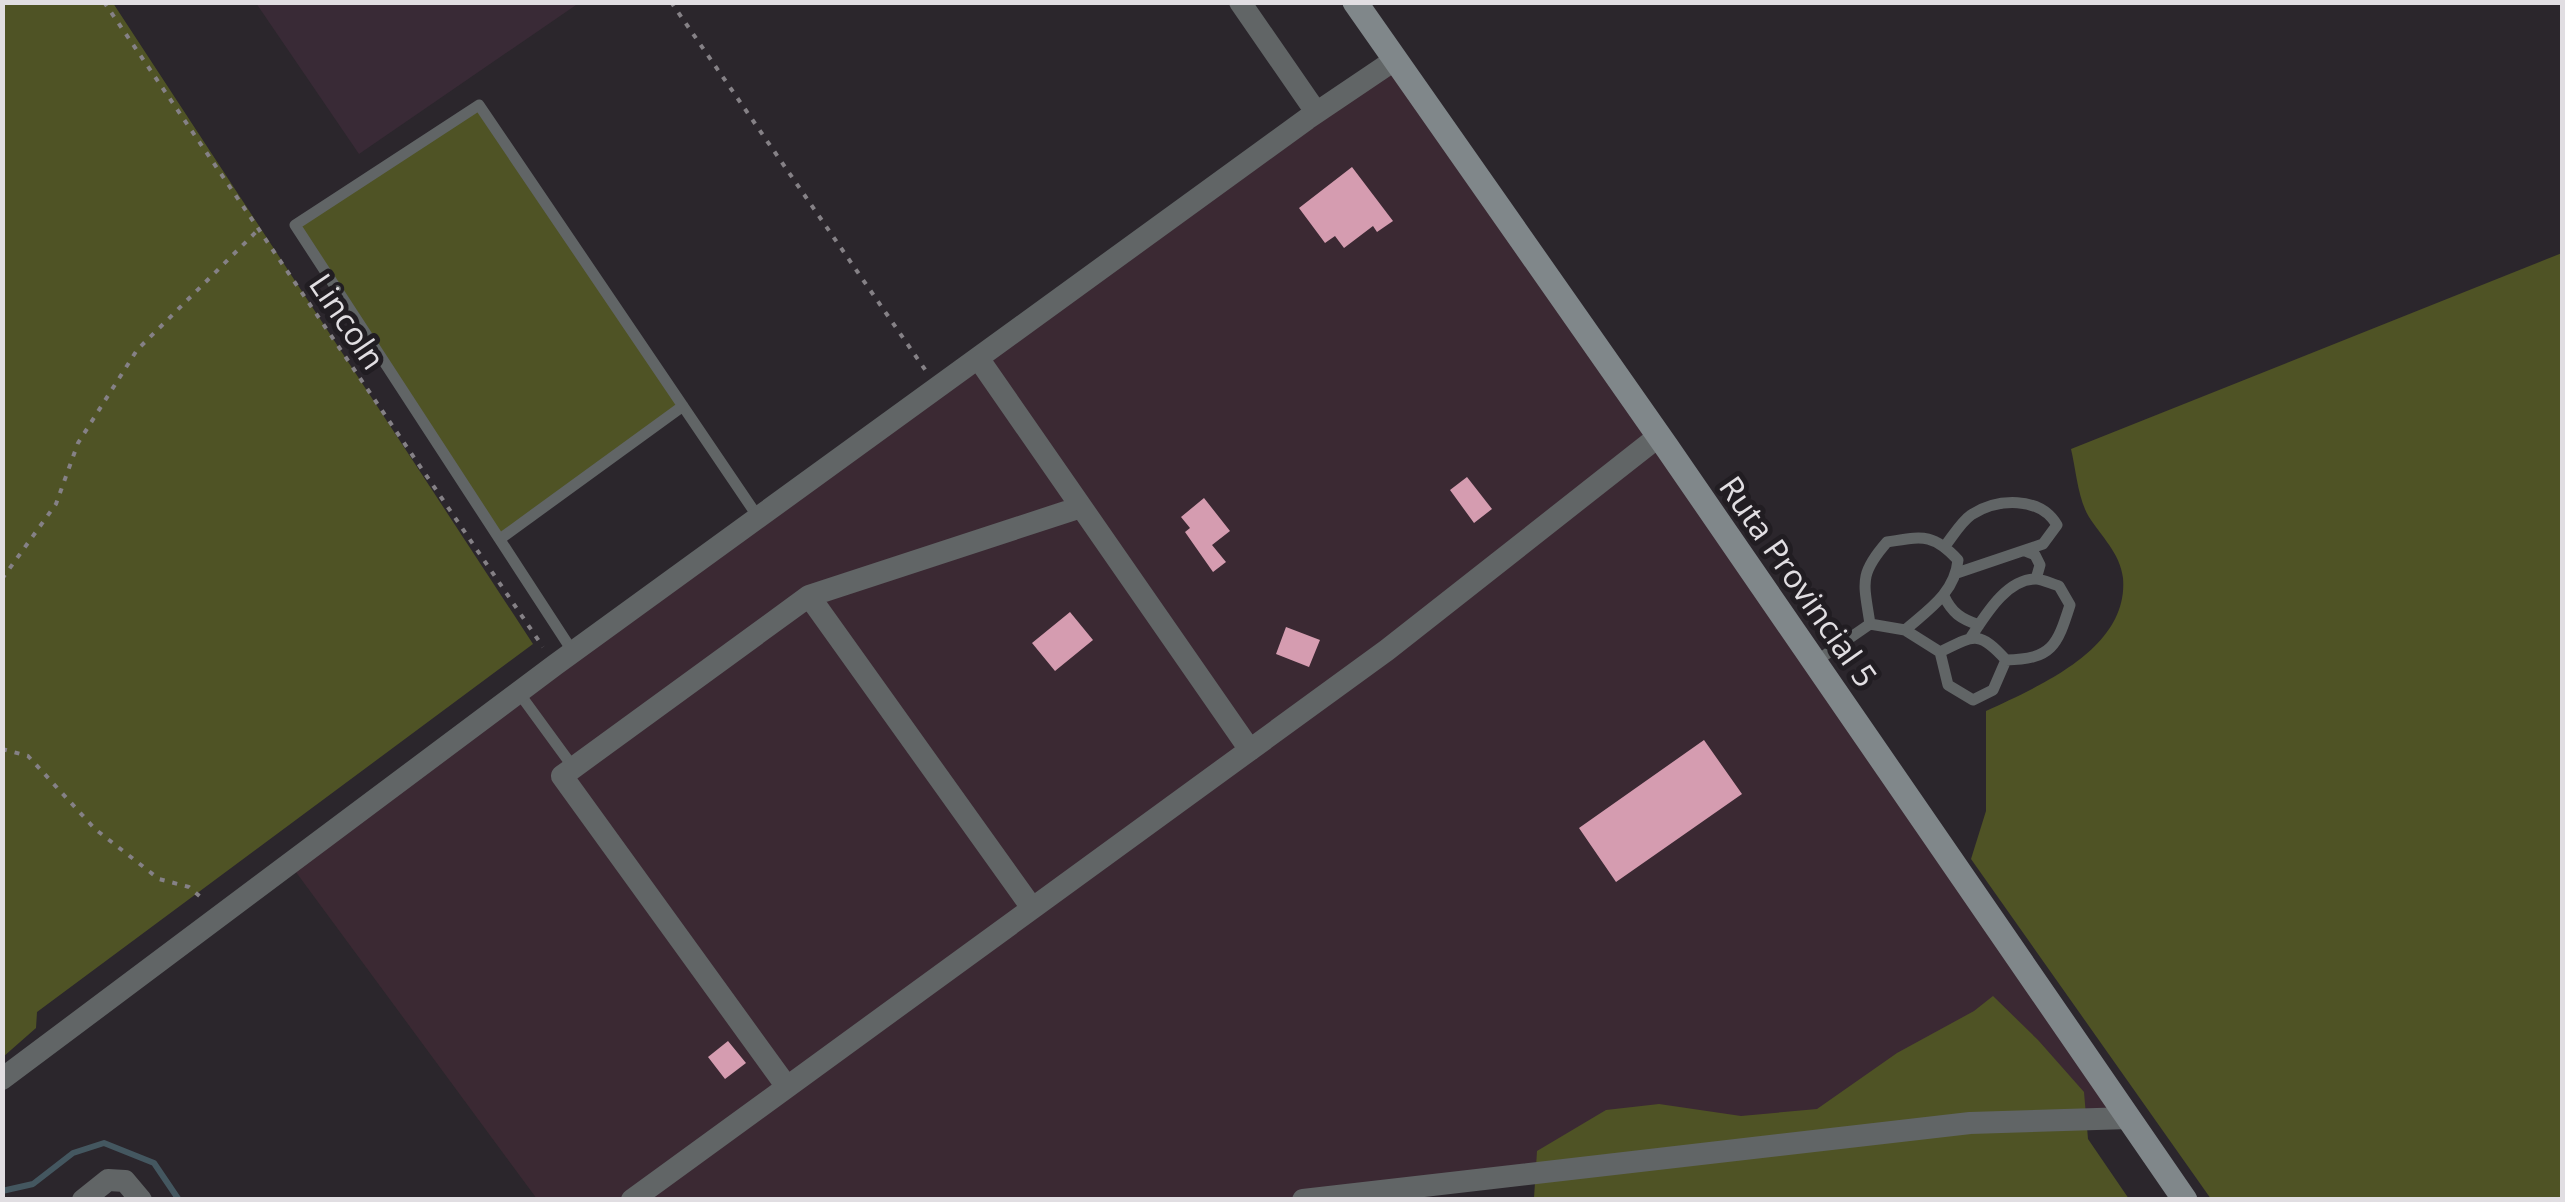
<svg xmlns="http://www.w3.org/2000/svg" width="2565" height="1202" font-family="'Open Sans',sans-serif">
<rect width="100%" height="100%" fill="#2b262c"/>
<path fill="#392a36" d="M256,3H579L359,154Z"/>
<path fill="#3b2933" d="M1396,59L2129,1118L1303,1200L537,1199L290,864Z"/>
<path fill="#4f5325" d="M3,2L113,3L533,644L37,1012L36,1028L3,1057Z
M479,105L683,406L500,539L295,225Z
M2562,253V1199H2211L1971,859L1986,811V711C2039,686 2129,649 2123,578C2120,553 2101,536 2089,517C2078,499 2076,470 2071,449Z
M1993,996L2038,1040L2084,1092L2088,1139L2129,1199L1534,1198L1537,1151L1606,1110L1659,1104L1741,1116L1817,1109L1897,1053L1974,1011Z"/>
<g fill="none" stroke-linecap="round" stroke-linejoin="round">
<path stroke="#445760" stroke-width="6" d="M2,1191L33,1184L73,1153L104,1143L154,1163L179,1200
M1483,1200H1490"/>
</g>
<path fill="#d59cb0" d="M1352,167L1393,221L1377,232L1373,226L1344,248L1335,236L1325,243L1299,208Z
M1467,477L1492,509L1474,523L1450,490Z
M1204,498L1230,531L1212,545L1226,562L1213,572L1185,532L1190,528L1181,517Z
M1070,612L1093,640L1055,671L1032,643Z
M1286,627L1320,640L1309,667L1276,654Z
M1704,740L1742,794L1616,882L1579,828Z
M728,1041L746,1063L725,1079L708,1057Z"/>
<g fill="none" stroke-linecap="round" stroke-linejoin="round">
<path stroke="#858186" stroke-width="4" stroke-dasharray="5 8" stroke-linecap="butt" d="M104,2L543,647
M671,2L926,371
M2,579L56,504L78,443L137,350L258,230
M2,749L28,756L95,829L159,879L189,887L203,899"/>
<path stroke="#616566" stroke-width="11" d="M500,539L683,406
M1945,546C1953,536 1961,522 1971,515C1997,498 2040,496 2057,525L2043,544L1957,573
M2025,551L2035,555L2040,565L2036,579
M1944,596C1952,613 1961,619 1979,625
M1870,624C1864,583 1858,575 1887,542C1921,537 1932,532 1958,560C1955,593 1928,610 1905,630
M1971,637C1985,616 2006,579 2036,579C2042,579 2052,584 2059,586L2070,605C2057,646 2052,659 2006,660
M573,652L295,225L479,105L758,517
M1815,662L1870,624L1905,630L1940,652L1948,685L1973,700L1993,690L2006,660C1979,630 1974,635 1940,652
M519,693L573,767"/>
<path stroke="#616566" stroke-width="22" d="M1240,2L1316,112
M978,358L1250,750
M809,596L1032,908
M2,1079L555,665L1307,119L1396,59
M787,1087L562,776L809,596L1081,507
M83,1200L108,1180L125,1181L141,1200
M632,1200L1387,650L1659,436
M1303,1200L1970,1123L2129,1118"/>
<path stroke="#80878a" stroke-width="25" d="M1355,2L1666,446L2185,1200"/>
</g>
<g text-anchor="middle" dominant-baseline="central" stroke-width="10" stroke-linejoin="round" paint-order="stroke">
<g font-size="32" fill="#e1dee2" stroke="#211d22">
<text transform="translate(348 321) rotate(56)">Lincoln</text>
<text transform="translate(1799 581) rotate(55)">Ruta Provincial 5</text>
</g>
</g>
<rect width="2565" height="1202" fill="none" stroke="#e1dee2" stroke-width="10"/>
</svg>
